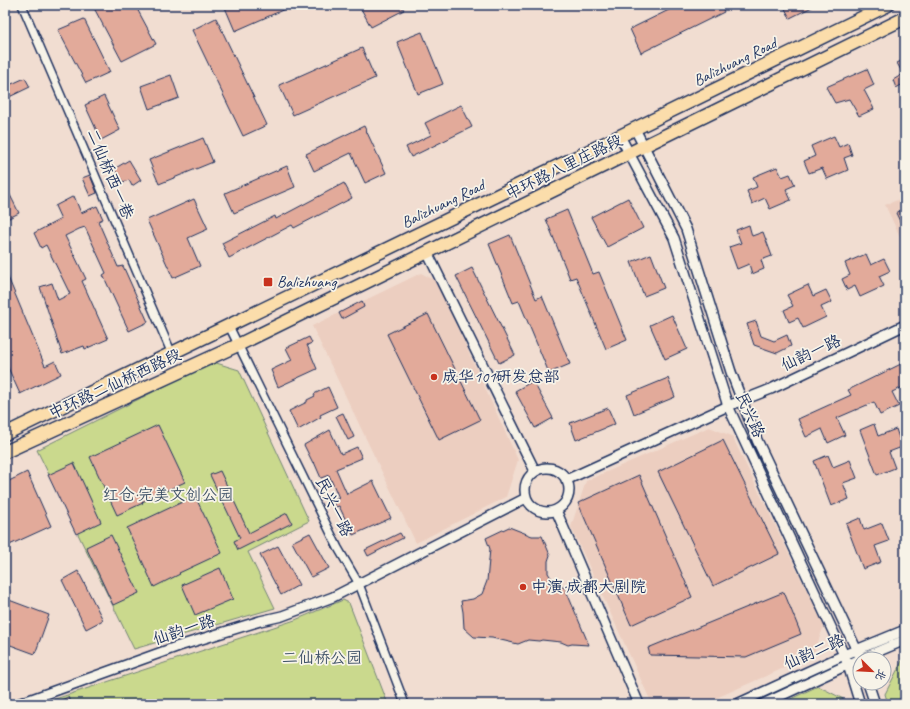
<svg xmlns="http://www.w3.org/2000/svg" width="910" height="709" font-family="Caveat,'LXGW WenKai TC',sans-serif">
<rect width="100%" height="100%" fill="#f1ddd1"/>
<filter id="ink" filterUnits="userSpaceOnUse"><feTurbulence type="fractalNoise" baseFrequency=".025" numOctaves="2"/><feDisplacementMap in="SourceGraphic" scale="8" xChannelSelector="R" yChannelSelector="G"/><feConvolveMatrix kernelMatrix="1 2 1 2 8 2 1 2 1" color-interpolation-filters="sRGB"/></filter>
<g filter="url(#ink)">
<path fill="#eccec0" d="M905,197V247L885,205Z
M421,273L436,281L518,460L506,497L416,543L312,326Z
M709,427L732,436L824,626L813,655L703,704H652L571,527L586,481Z"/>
<path fill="#cad98d" stroke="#728476" d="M213,362L239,370L309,521L248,552L275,608L134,649L37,450Z
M343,600L349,603L388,704H40L295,620Z
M905,655V704H888L885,694Z
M818,686L849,702V704H780Z"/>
<path fill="#e2aa9a" stroke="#1b2f5e" d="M100,5H135L156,44L122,61L94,8Z
M224,5H294L235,31Z
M359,5H401L404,10L371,27Z
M679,5H721L724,12L641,53L630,29Z
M783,5H816L790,18Z
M216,18L267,125L243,136L192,30Z
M84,19L110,72L86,83L58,30Z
M422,32L443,84L418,94L397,42Z
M362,48L375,78L293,115L279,85Z
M905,59V83L896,88L893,80L903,74L897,63Z
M867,69L874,85L864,90L874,109L859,116L849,99L835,103L826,87Z
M171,75L179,98L149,109L141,86Z
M25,78L30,87L5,99V87Z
M104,96L120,130L101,140L85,105Z
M461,105L472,127L411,157L406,147L431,135L425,123Z
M364,126L386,173L365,183L351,153L314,171L306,154Z
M834,136L839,147L848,143L852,155L844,158L848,170L827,179L822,168L809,173L804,161L815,156L811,146Z
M203,138L213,162L159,184L149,160Z
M129,160L141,180L132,186L129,180L123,182L114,169Z
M287,166L295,187L234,213L225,193Z
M777,167L782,177L790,174L795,185L786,189L791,200L770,209L765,198L752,204L747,191L757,187L753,177Z
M90,175L97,193L90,196L82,178Z
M344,183L352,198L294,228L292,225L229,258L222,243L275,216L276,219Z
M5,185L19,213L5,220Z
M74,196L81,213L97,206L103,219L98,221L118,267L123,266L148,322L129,331L103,275L106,273L85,227L79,229L65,236L86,279L82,281L108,339L85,349L84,346L62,354L40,287L52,283L58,300L70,294L46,245L41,248L34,233L61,219L55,206Z
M628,198L643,228L607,247L591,217Z
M194,199L208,229L188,238L200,266L173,278L147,220Z
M905,208V232L896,213Z
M567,210L593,274L599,272L627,340L606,349L576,277L570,279L546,219Z
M749,225L752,236L763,232L772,256L761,260L764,269L752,274L749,264L737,269L729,247L741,243L736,230Z
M510,235L536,299L542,296L570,364L549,373L519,301L513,303L489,244Z
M651,254L664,288L644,296L631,262Z
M866,254L871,265L884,259L890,271L879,276L884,286L860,297L855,286L847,290L842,279L850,275L845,263Z
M472,268L515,355L499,363L456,276Z
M5,270L45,366L55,361L61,374L20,394L5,361Z
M808,285L813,296L826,290L832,302L821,307L826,317L803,328L798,318L789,322L784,310L793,306L787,295Z
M362,301L364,307L342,319L339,313Z
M428,314L480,420L439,440L387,334Z
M672,315L687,349L665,359L650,325Z
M756,321L761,336L774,341L787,335L791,346L777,353L754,345L747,324Z
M309,337L312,343L307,345L317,369L278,387L271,370L292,360L286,348Z
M905,362V386L892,392L899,406L880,415L874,402L837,418L845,435L828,443L822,429L806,437L798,419L851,395L848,390Z
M668,378L675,397L634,414L627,395Z
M533,381L553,418L535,428L515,391Z
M328,387L337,407L320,415L321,417L298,430L289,411L307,402V400L315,396L314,394Z
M608,408L615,424L576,440L570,423Z
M343,413L354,437L348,440L336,416Z
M874,424L878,436L896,429L902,447L889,452L895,468L877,475L860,430Z
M158,425L185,482L142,502L143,503L117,515L90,457Z
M330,430L341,454L357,447L362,458L336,469L347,494L373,481L391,518L353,535L339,506L336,507L333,501L339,498L329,475L321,478L314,462L313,463L304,445Z
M723,440L779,554L713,586L658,472Z
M828,455L833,467L850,460L857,478L843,483L849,499L831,506L814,461Z
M74,463L101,522L76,534L48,475Z
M220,471L249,533L287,513L292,523L238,550L234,541L240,538L210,475Z
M27,472L51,526L5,547V483Z
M639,475L692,597L631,625L578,503Z
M195,496L222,553L179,573L180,574L154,587L127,528Z
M860,518L864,530L882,523L889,541L875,546L881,562L863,569L846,524Z
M509,527L532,536H542L550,555L548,561V573L555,584L565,588L589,645L572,644L568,645L561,642L542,640L539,641L528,640L518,644L492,638L474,637L464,628L463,612L461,601L473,599L482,594L487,581L490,549L486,538Z
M310,533L329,568L311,577L292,542Z
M400,533L403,538L368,556L365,550Z
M111,535L139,593L113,605L86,547Z
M278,546L299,585L281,595L260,555Z
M220,568L233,599L195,615L182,585Z
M78,571L103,620L86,629L62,580Z
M784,592L801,634L746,657L650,655L648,648Z
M9,600L49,615L35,654L5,643V611Z
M68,697L71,704H52Z"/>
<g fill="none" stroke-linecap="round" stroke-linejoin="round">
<defs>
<path id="minor" d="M22,5L172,354
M229,326L338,548L359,584L405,704"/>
<path id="tertiary" d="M635,129L686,229L731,372L757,440L861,659
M620,136L674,238L728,406L844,655L848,665L860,704
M427,252L535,471
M525 490a22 22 0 1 1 44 0a22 22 0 1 1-44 0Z
M566,480L728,406L771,389L905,325
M556,510L639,704
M868,683L875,704
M18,704L179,646L260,621L282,616L333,597L526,498
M737,704L844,655L905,630
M763,704L860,659L905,640"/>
<path id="primary" d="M5,434L620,136L888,5
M5,452L238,345L905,18"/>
</defs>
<use href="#minor" stroke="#1b2f5e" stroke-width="10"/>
<use href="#tertiary" stroke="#1b2f5e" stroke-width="12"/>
<use href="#primary" stroke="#1b2f5e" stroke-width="15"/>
<use href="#minor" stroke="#f7f3e8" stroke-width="7"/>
<use href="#tertiary" stroke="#f7f3e8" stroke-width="9"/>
<use href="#primary" stroke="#fbddab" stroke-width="12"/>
</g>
</g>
<g fill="#c8321e" stroke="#f7f3e8" stroke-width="1.5">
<rect x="263" y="277" width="10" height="10" rx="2"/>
<circle cx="434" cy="377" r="4"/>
<circle cx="523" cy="587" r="4"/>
</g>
<g text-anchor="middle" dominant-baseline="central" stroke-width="3.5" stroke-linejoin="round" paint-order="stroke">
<g font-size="16" fill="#1b2f5e" stroke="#f7f3e8">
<text transform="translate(735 62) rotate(-26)">Balizhuang Road</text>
<text transform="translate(564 167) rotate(-26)">中环路八里庄路段</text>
<text transform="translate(110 174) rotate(67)">二仙桥西一巷</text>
<text transform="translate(443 204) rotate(-26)">Balizhuang Road</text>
<text transform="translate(811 353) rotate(-25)">仙韵一路</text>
<text transform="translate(115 384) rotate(-25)">中环路二仙桥西路段</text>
<text transform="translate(750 415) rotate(66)">民兴路</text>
<text transform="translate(334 507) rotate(64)">民兴一路</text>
<text transform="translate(184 630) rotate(-18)">仙韵一路</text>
<text transform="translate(814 652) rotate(-24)">仙韵二路</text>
</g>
<g font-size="16" fill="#1b2f5e" stroke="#f7f3e8" text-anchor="start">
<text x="277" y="282">Balizhuang</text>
<text x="442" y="377">成华101研发总部</text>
<text x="531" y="587">中演·成都大剧院</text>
</g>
<g font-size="16" fill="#3e5167" stroke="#f7f3e8">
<text x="168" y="495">红仓·完美文创公园</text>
<text x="322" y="658">二仙桥公园</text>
</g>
</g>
<rect width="910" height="709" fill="none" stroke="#f7f3e8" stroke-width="20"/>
<rect x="10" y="10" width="890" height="689" fill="none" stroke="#1b2f5e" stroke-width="1.5" filter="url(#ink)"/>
<g transform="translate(872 671) rotate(114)"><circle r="19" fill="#f7f3e8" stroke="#9fa5b1"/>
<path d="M0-3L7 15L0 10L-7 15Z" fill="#c8321e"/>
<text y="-6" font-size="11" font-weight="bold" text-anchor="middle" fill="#1b2f5e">北</text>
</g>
</svg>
